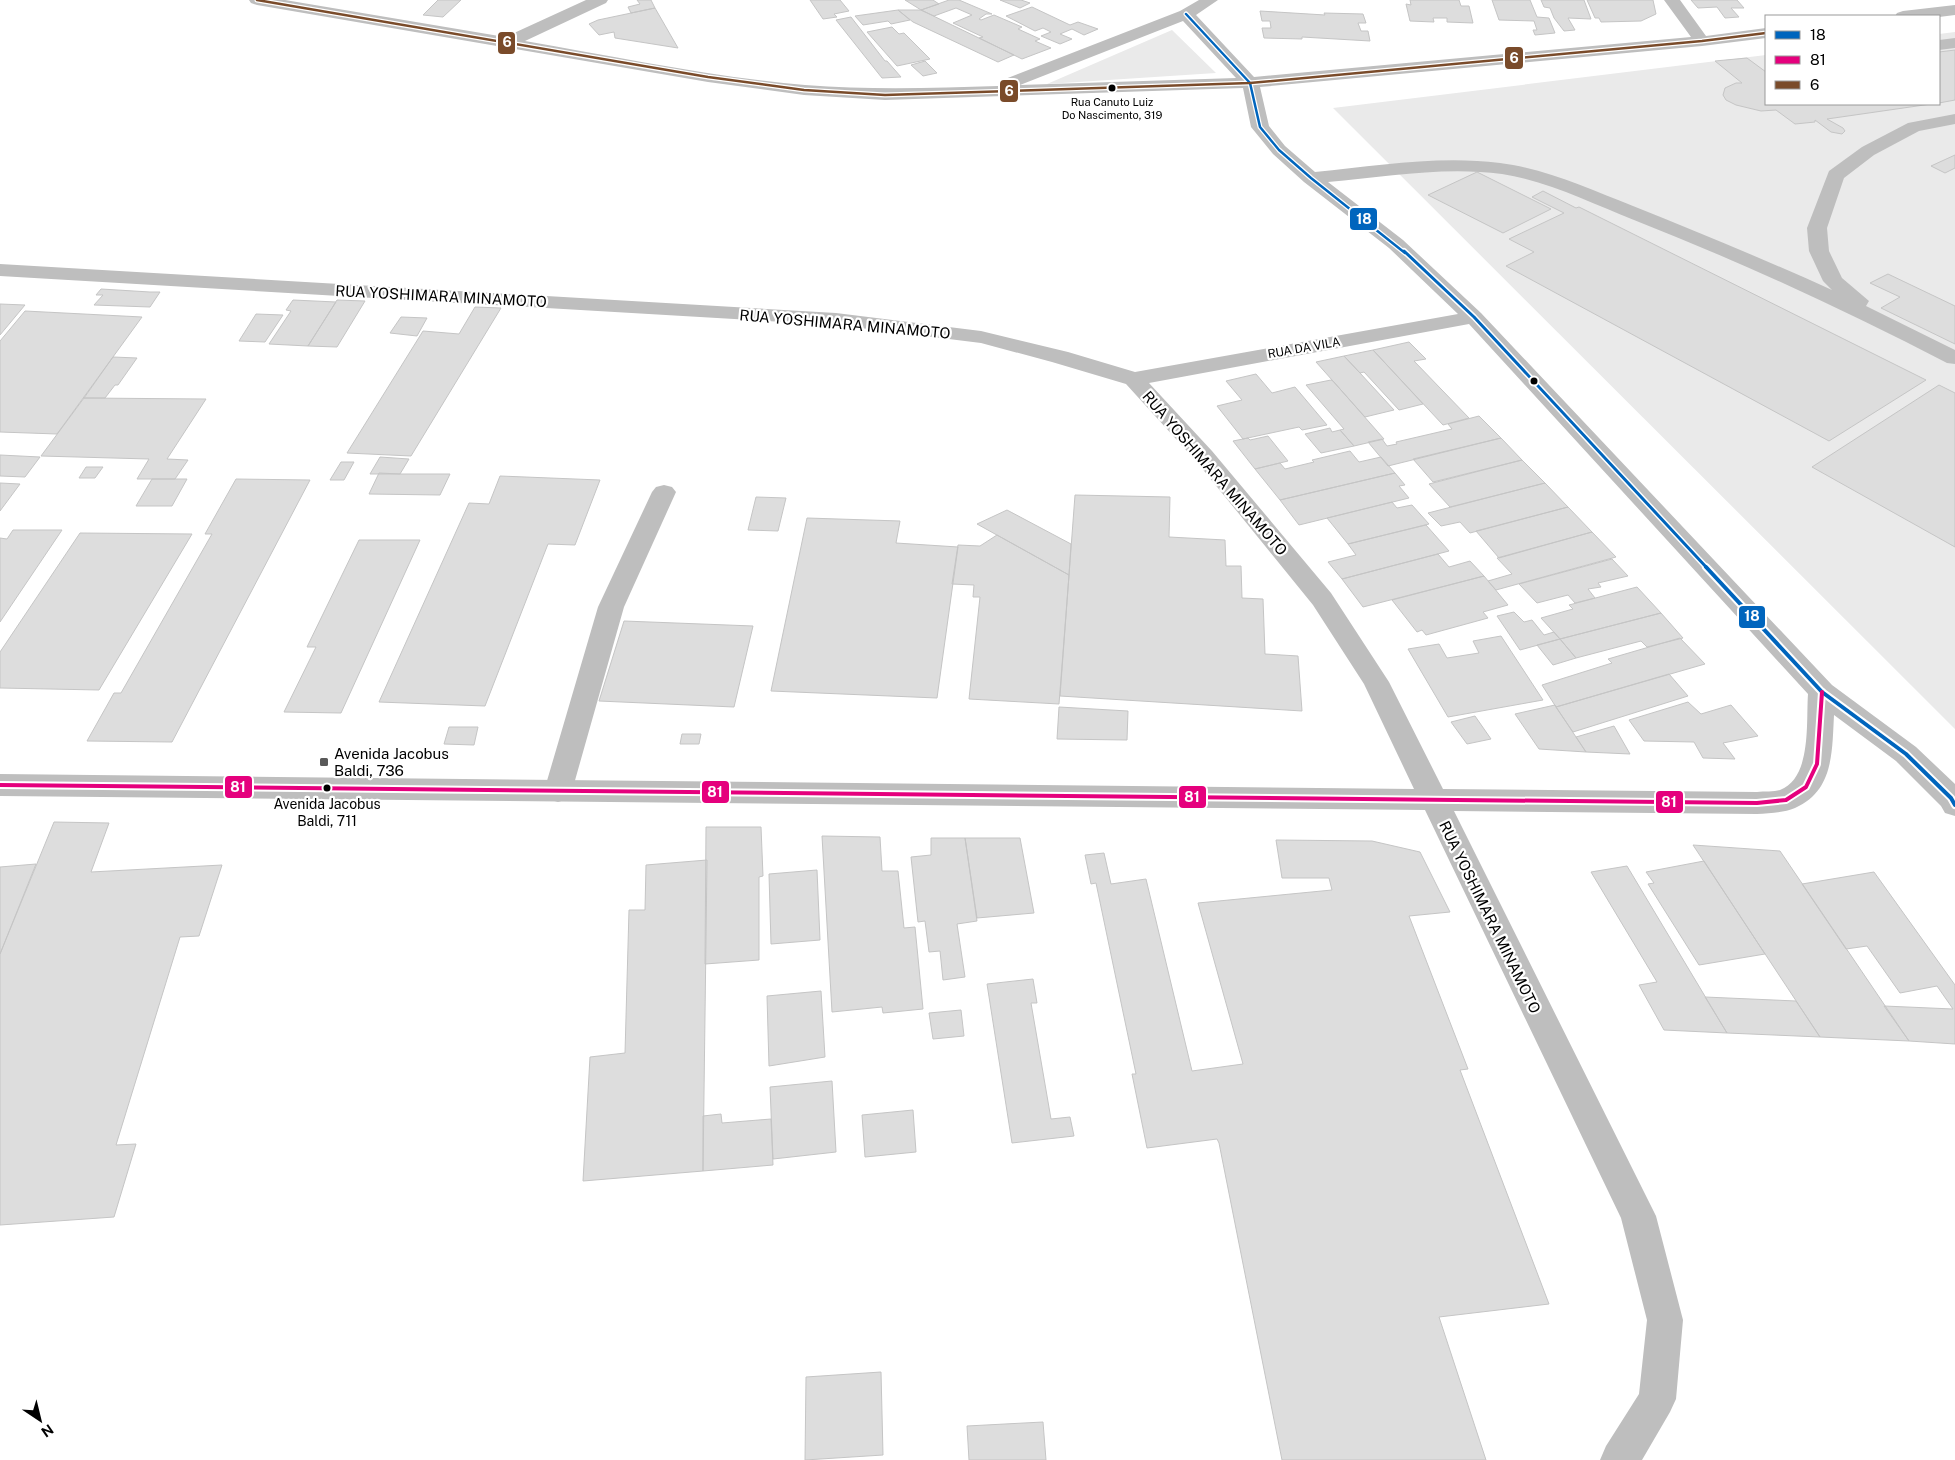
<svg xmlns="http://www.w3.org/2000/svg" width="1955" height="1460" font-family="'Public Sans',sans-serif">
<rect width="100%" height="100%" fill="#fff"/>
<path fill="#eaeaea" d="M1172,30L1216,73L1047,84Z
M1955,32V729L1333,108L1766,55V104H1939V34Z"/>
<path fill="#ddd" stroke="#c5c5c5" d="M438,0H461L443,17L423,15Z
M637,0H651L655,8L631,13L628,7L640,4Z
M810,0H840L849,11L834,14L837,17L823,19Z
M905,0H933L939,4L921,10Z
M949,0H959L992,14H986L979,19L981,20L994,15L1022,27L1018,29L1040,39L1035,41L1051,48L1022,59L979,38L983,37L953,23L972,15L956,8L934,16L921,10Z
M1000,0H1021L1030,3L1020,8Z
M1410,0H1459L1461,6H1469L1473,23L1447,22V18H1433L1434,22L1410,21L1406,4L1411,5Z
M1492,0H1530L1537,17L1549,18L1555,33L1535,35L1533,30H1537L1534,21L1499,20Z
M1541,0H1584L1591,19L1568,18L1575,30L1564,31L1554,18L1550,8L1544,7Z
M1587,0H1653L1656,14L1641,21L1601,22L1599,18H1595Z
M1691,0H1737L1744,8H1731L1739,17L1725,18L1717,7L1698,8Z
M1032,7L1070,25L1078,22L1098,29L1084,35L1072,29L1060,34L1072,39L1060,44L1041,36L1051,32L1043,28L1035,31L1006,16Z
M655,8L678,48L615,38L614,32L599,35L589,24L598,20Z
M898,10L910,20L891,24L888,21L863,25L855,16Z
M898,10H921L1014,55L998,62L913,22Z
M1260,11L1325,15L1324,13L1363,14L1366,23H1358L1361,31H1368L1370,41L1302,37V39L1264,38L1262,28H1271L1270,21H1262Z
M851,17L885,61H887L901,77L882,78L836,20Z
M892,27L899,34L904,33L930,59L897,66L867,32Z
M1955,50V100L1939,103V52Z
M1747,58L1766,72V104H1931L1827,119L1843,128L1845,131L1842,134L1831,132L1815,120V122L1795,124L1776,110L1761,111L1736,105L1726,100L1723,95L1725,88L1736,83H1742L1715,61Z
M925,61L937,73L923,76L911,65Z
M1955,155V168L1945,173L1931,166Z
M1477,172L1551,209L1503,233L1428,195Z
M1543,191L1576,208L1579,207L1926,380L1829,441L1506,266L1534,252L1509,239L1564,213L1532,197Z
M1888,274L1955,306V344L1881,308L1900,297L1870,283Z
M101,289L150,292H160L150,307L94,305L103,295H96Z
M293,300L336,302L308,346L269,344L291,311L286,310Z
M337,300L365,301L337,347L308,346Z
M0,304L25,305L0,335Z
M475,307L501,308L411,456L347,453L423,331L459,334Z
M25,311L142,317L57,434L0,432V341Z
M256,314L283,315L265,342L239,341Z
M401,317L427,318L417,336L390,333Z
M1409,342L1426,359L1414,361L1469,418L1443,425L1373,350Z
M1373,350L1423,404L1399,410L1364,372L1360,373L1344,356Z
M1344,356L1360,373L1394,410L1365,417L1316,362Z
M113,357L137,358L118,385H115L105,398H84Z
M1256,374L1272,393L1295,387L1327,425L1302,430L1299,427L1243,439L1217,406L1242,400L1226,381Z
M1331,380L1333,381L1384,439L1354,446L1340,430L1344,429L1306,385Z
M1939,385L1955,393V547L1812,467Z
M84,398L206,399L167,459L188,460L175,479H137L149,459L41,456Z
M1479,416L1501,438L1388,466L1368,442L1382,439L1387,446L1397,444L1396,442L1452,429L1448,424Z
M1330,428L1332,432L1340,430L1354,446L1321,453L1305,434Z
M1268,436L1288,461L1255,469L1233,441L1248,438L1250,440Z
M1501,438L1522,460L1433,482L1413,459Z
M1350,451L1359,462L1381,457L1395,473L1280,500L1255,469L1280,463L1285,469L1314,462L1312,460Z
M0,455L40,457L25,477L0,476Z
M380,457L409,459L400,474H370Z
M1522,460L1545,483L1450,507L1429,484Z
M341,462H354L344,480H330Z
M86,467H103L95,478H79Z
M379,473L400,474H450L440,495L369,494Z
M1395,473L1405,485L1399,486L1409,498L1299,525L1280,500Z
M500,476L600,480L575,545L548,544L485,706L379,702L469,503L489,504Z
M152,479H187L172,506H136Z
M236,479L310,480L172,742L87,741L114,693H121L212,534H205Z
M0,483L20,484L0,511Z
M1545,483L1568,507L1470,533L1460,522L1441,526L1428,513Z
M1075,495L1170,497L1169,537L1225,540L1226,566H1241L1242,598L1263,599L1265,654L1298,656L1302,711L1060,696Z
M756,497L786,498L778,531L748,530Z
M1392,502L1397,508L1412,505L1429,524L1348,544L1327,518Z
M1568,507L1592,532L1499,558L1476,531Z
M1007,510L1071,544L1069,575L977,524Z
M807,518L900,521L896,543L958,547L937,698L771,691Z
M1426,525L1449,551L1342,579L1328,562L1356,555L1348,544Z
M13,530H62L0,622V538L7,539Z
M1592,532L1616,557L1496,590L1488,581L1512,574L1497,558Z
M80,533L192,534L99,690L0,688V652Z
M997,535L1069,575L1059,704L969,699L980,597H973L974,585L952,584L958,545L980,546Z
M359,540H420L341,713L284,712L316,647H307Z
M1438,554L1449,567L1470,561L1484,576L1363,607L1342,579Z
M1612,559L1628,576L1598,583L1601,587L1588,589L1595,598L1575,603L1568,595L1537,603L1519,584Z
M1484,576L1508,605L1483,612L1488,618L1426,635L1422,630L1417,632L1392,600Z
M1637,587L1661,613L1560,639L1541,618L1573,609L1569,605Z
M1514,612L1524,622L1532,620L1544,635L1554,632L1560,639L1520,650L1497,616Z
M1661,613L1683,638L1647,647L1641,641L1576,658L1560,639Z
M624,621L753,626L734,707L599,701Z
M1501,636L1543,700L1448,717L1408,649L1439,644L1447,658L1479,653L1473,641Z
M1680,638L1705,664L1556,707L1542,685L1612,663L1608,659Z
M1560,639L1576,658L1553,665L1537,645Z
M1669,674L1688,696L1573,732L1556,707Z
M1688,702L1701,714L1731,705L1758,736L1723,743L1735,759L1703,758L1694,742L1644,741L1629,720Z
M1555,705L1556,707L1586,752L1539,749L1515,714Z
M1059,707L1128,711L1127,740L1057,739Z
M1475,716L1491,739L1467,744L1451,722Z
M1614,726L1630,754L1586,752L1576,737Z
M449,727H478L474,745L444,744Z
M682,734H701L699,744H680Z
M54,822L109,823L91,872L222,865L199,936L180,937L116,1145L136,1144L114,1217L0,1225V954Z
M706,827H761L763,876L759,877V960L705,964Z
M822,836L880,837L882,871H898L904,928L915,927L923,1009L883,1013L882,1007L832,1012Z
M931,838H965L977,921L957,924L965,977L943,980L940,951L929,952L925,921L918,922L911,857L931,855Z
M965,838H1020L1034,913L977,918Z
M1276,840L1372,841L1420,852L1450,912L1409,916L1468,1069L1460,1070L1549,1304L1439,1317L1486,1460H1282L1219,1143L1217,1139L1147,1148L1132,1074H1136L1096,883L1091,884L1085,855L1104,853L1111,884L1146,879L1192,1071L1243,1064L1198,903L1332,890L1329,878H1282Z
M1693,845L1780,851L1909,1041L1820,1037Z
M707,860L703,1171L583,1181L590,1057L625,1053L629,910H645L646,865Z
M1704,861L1765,954L1699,965L1648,884L1654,883L1646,872Z
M36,864L0,954V867Z
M1627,866L1727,1033L1664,1030L1639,985L1657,982L1591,872Z
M817,870L820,940L771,944L769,874Z
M1874,872L1955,985V1044L1909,1041L1884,1006L1953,1009L1937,986L1900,993L1867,946L1846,949L1802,884Z
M1033,979L1037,1003H1031L1051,1119L1070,1117L1074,1136L1012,1143L987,984Z
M821,991L825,1057L769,1066L767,996Z
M1705,997L1796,1001L1820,1037L1727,1033Z
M961,1010L964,1036L933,1039L929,1013Z
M832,1081L836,1152L773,1159L770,1087Z
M913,1110L916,1152L865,1157L862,1115Z
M721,1114L722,1123L771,1119L773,1165L703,1171V1116Z
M881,1372L883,1455L805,1460L806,1377Z
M1043,1422L1046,1460H969L967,1426Z"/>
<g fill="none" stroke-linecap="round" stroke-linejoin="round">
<path fill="#bebebe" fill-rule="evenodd" d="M664,485L672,487L676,492L624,607L572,791L568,799L558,802L548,799L544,791L598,607L652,492L656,487Z"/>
<path fill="#bebebe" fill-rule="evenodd" d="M249,0H285L505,37L586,0H608L606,3L525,41C618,57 711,77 805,85C870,90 934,88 998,86L1000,81L1180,11L1199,0H1218L1196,15L1254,77L1691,37L1664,0H1680L1706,36L1766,28V38L1702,46L1260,87L1269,126L1285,146L1315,172C1376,166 1439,155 1500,163C1547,169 1589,189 1633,206C1700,233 1766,260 1832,290L1823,281L1809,251L1807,228L1829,171L1862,147L1908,123L1955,114V124L1919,131L1874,155L1844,178L1827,228L1829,251L1842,278L1869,301L1866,306L1955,350V364L1947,363C1845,310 1741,262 1634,220C1591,203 1548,181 1502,174C1444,166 1385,177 1328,182L1403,240L1481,313L1832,685L1916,747L1955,784V816L1945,813L1941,806L1896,761L1834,715C1832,751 1834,791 1795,808C1783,813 1769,813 1757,814L1454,811L1656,1216L1683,1320L1676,1399L1670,1412L1642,1460H1600L1606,1446L1639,1394L1647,1320L1621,1218L1425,810L0,796V774L1414,789L1364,684L1313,605L1196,461L1126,384L1052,362L981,343L836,325L0,276V264L836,313L981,331L1068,352L1135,372L1458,314L1389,248L1304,182L1273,154L1251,127L1243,88L885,100L804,95L708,82L257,5L251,3ZM1183,21L1236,78L1020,85ZM1469,324L1808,694C1806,722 1812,778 1780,790C1774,792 1764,791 1757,792L1443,789L1389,682L1331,593L1212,451L1149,383Z
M1955,5V15L1939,17L1895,16L1897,13L1903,11Z
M1955,38V48L1939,50V40Z"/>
<defs>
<path id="bus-1-far2" d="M1186,14L1250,83L1260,127L1279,150L1311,178L1405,253"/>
<path id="bus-1-far1" d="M1404,251L1474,317L1707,568"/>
<path id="bus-1" d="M1706,567L1822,692L1906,754L1951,798L1955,805"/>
<path id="bus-2" d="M0,785L1757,803L1786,800L1806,787L1817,764L1822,692"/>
<path id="bus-3" d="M257,0L708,77L804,90L885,95L1250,83L1702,41L1766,33"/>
</defs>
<use href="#bus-1-far2" stroke="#fff" stroke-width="5"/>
<use href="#bus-1-far1" stroke="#fff" stroke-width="6"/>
<use href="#bus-1" stroke="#fff" stroke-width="8"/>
<use href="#bus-2" stroke="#fff" stroke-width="8"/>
<use href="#bus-3" stroke="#fff" stroke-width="5"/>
<use href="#bus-1-far2" stroke="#0065bd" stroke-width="2.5"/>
<use href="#bus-1-far1" stroke="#0065bd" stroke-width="3"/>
<use href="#bus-1" stroke="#0065bd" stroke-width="4"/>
<use href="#bus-2" stroke="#e5007d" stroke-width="4"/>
<use href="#bus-3" stroke="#7a4b2a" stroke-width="2.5"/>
</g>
<g fill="#000" stroke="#fff" stroke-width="2">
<circle cx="1112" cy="88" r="4.5"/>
<circle cx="1534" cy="381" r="4.5"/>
<circle cx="327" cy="788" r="4.5"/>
</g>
<rect fill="#595959" stroke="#fff" stroke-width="2" x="319" y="757" width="10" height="10" rx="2.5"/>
<g text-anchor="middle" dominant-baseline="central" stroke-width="4.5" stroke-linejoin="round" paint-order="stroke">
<g font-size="11" fill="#000" stroke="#fff">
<text x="1112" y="102">Rua Canuto Luiz<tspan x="1112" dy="13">Do Nascimento, 319</tspan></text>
</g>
<g font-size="12" fill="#000" stroke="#fff">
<text transform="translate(1304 348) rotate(-10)">RUA DA VILA</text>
</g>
<g font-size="14" fill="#000" stroke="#fff">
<text x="327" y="804">Avenida Jacobus<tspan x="327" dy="17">Baldi, 711</tspan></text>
</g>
<g font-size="15" fill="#000" stroke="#fff">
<text transform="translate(441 296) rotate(3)">RUA YOSHIMARA MINAMOTO</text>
<text transform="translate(845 324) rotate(5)">RUA YOSHIMARA MINAMOTO</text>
<text transform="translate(1215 473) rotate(49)">RUA YOSHIMARA MINAMOTO</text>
<text transform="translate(1490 917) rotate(64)">RUA YOSHIMARA MINAMOTO</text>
</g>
<g font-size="15" fill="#000" stroke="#fff" text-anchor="start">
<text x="334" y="753">Avenida Jacobus<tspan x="334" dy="17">Baldi, 736</tspan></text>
</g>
</g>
<g stroke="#fff" stroke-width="2">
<rect x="497" y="31" width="19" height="24" rx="5" fill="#7a4b2a"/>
<rect x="1504" y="46" width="20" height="24" rx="5" fill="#7a4b2a"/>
<rect x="999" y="79" width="20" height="24" rx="5" fill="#7a4b2a"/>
<rect x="1349" y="207" width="29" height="24" rx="5" fill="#0065bd"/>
<rect x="1738" y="605" width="28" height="24" rx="5" fill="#0065bd"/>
<rect x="224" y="775" width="29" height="24" rx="5" fill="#e5007d"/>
<rect x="701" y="780" width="29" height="24" rx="5" fill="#e5007d"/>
<rect x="1178" y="785" width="29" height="24" rx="5" fill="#e5007d"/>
<rect x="1655" y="790" width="29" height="24" rx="5" fill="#e5007d"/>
</g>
<g font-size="14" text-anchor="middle" font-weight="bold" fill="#fff">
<text x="507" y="47">6</text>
<text x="1514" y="63">6</text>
<text x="1009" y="96">6</text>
<text x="1364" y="224">18</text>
<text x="1752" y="621">18</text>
<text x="238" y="792">81</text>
<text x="715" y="797">81</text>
<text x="1192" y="802">81</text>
<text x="1669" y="807">81</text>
</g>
<rect x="1765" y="15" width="175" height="90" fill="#ffffff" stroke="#999999"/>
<rect x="1775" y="31" width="25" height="8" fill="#0065bd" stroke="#999999"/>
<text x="1810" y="40" font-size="15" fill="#000000">18</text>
<rect x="1775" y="56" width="25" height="8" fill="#e5007d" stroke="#999999"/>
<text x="1810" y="65" font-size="15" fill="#000000">81</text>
<rect x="1775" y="81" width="25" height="8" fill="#7a4b2a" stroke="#999999"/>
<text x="1810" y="90" font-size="15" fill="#000000">6</text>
<g transform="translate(40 1420) rotate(145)" stroke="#ffffff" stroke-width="4" paint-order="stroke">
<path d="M0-4L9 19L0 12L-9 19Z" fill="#000000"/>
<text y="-8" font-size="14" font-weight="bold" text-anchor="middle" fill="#000000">N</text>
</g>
</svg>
